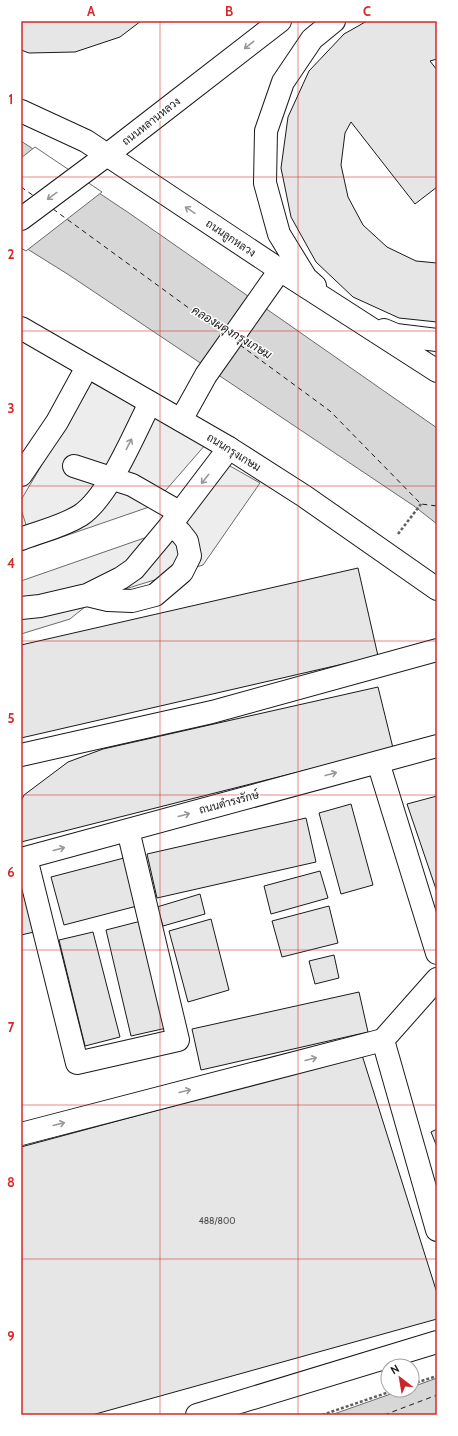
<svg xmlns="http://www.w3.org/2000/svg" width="458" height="1436" font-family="Cabin,Sarabun,sans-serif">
<rect width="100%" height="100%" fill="#fff"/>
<path fill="#ededed" stroke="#6a6a6a" d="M91,382L206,444L152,506L33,547L21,509V500Z
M223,462L260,483L203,565L96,598L70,619L21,634V581L173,528Z"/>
<path fill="#d7d7d7" stroke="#6a6a6a" d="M21,141L129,213L437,428V524L414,506L69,275L21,245Z
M437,1378V1415H331L402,1390H412V1387Z"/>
<path fill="#fff" stroke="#6a6a6a" d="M35,147L102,192L26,251L21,248V158Z"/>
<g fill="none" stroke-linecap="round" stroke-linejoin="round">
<path stroke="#1a1a1a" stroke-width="1" stroke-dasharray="5 4" stroke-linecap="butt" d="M21,187L34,196
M53,209L223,333
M240,345L330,411L421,504L437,506
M384,1415L437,1395"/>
</g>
<path fill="#e6e6e6" stroke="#1a1a1a" d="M21,21H141L120,37L75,52L29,53L21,50Z
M367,21H437V59L430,61L437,70V187L415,204L351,122L345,133L341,165L348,197L363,225L387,247L416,261L437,263V322L399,318L353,297L316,262L291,217L281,168L288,117L309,71L344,34Z
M358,568L378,656L21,738V645Z
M378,687L393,748L21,842V801L24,795L68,762L103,749Z
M437,796V892L407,804Z
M351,804L373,885L341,894L319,813Z
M306,818L316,862L157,898L147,854Z
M124,858L137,906L64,925L51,877Z
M320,871L328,898L271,914L264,886Z
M23,888L34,932L21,935V889Z
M200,894L205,914L163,926L157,907Z
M329,906L338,943L282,957L272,921Z
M211,919L229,990L188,1002L169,931Z
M145,920L171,1027L131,1036L106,930Z
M93,932L120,1037L85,1046L59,940Z
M334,955L339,978L315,984L309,961Z
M359,992L368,1032L201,1070L192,1029Z
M362,1055L437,1293V1319L92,1415H21V1147Z
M437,1129V1147L431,1132Z"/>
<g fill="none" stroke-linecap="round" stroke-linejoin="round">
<defs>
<path id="minor" d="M21,111L86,141L280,270L437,371
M315,286L306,278L279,234L265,183L266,131L283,82L312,39L334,21
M384,330L396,335L437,340
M181,420L206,375L280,270
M74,466L132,485L179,512
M21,475L57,422L87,367
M21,539C41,531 62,527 81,515C109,496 134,434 150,403
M87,595L108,600L132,601L155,595L182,572L190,556L187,541L180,532L169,527
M21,608L40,606L87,595L121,578L134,569L169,527L229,448
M21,755L212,712L437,650
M378,762L437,953
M26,858L77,1063L178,1040L128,830
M21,859L437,746
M383,1040L437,1230
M21,1134L383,1040L437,979
M197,1415L437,1342"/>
<path id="major" d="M21,219L107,155L280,21
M21,328L229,448L304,496L437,589"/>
</defs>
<use href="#minor" stroke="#1a1a1a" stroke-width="24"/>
<use href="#major" stroke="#1a1a1a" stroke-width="24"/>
<path stroke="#5f5f5f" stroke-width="2.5" stroke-dasharray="3 2" stroke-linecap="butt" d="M398,534L421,504
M412,1384L437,1376
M322,1415L395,1390"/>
<use href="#minor" stroke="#fff" stroke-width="22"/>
<use href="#major" stroke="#fff" stroke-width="22"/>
</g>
<defs><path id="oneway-shaft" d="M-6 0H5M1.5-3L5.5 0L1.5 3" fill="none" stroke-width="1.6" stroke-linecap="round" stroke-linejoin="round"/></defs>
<g stroke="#989898">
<use href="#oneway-shaft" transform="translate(249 45) rotate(142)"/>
<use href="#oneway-shaft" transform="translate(52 196) rotate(144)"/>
<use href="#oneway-shaft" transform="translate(190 210) rotate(-146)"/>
<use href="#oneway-shaft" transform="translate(129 444) rotate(-63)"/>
<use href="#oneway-shaft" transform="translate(205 479) rotate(128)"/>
<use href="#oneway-shaft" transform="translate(331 774) rotate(-15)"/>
<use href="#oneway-shaft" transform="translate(184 815) rotate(-15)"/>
<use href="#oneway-shaft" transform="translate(59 849) rotate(-15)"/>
<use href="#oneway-shaft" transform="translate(311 1059) rotate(-14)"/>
<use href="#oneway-shaft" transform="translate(185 1091) rotate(-14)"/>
<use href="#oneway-shaft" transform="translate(59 1124) rotate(-14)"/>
</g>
<path fill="none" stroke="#d62828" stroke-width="1" stroke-opacity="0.55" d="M160,21V1415M298,21V1415M21,177H437M21,331H437M21,486H437M21,641H437M21,795H437M21,950H437M21,1105H437M21,1259H437"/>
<g text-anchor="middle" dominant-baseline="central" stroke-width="3" stroke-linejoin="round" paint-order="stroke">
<g font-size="9" fill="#4d4d4d">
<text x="217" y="1220">488/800</text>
</g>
<g font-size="11" fill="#1a1a1a" stroke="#fff">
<text transform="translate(151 121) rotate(-38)">ถนนหลานหลวง</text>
<text transform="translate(231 238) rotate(34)">ถนนลูกหลวง</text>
<text transform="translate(234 452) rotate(32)">ถนนกรุงเกษม</text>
<text transform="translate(229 802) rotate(-15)">ถนนดำรงรักษ์</text>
</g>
<g font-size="12" font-style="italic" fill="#1a1a1a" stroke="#fff">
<text transform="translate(232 332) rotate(31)">คลองผดุงกรุงเกษม</text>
</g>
</g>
<rect width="458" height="1436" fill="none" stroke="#ffffff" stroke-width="44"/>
<g transform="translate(400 1378) rotate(329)"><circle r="19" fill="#ffffff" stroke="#a3a3a3"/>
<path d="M0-3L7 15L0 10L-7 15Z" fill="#c62828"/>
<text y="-6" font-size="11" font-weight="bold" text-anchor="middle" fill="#1a1a1a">N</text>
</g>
<rect x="22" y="22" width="414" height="1392" fill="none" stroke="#d62828" stroke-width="1.5"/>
<g font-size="13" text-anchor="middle" font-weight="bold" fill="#d62828">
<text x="91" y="16">A</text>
<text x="229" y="16">B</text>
<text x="367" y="16">C</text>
<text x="11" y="104">1</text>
<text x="11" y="259">2</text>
<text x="11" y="413">3</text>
<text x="11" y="568">4</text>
<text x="11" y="723">5</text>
<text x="11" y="877">6</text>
<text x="11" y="1032">7</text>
<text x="11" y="1187">8</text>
<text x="11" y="1341">9</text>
</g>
</svg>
